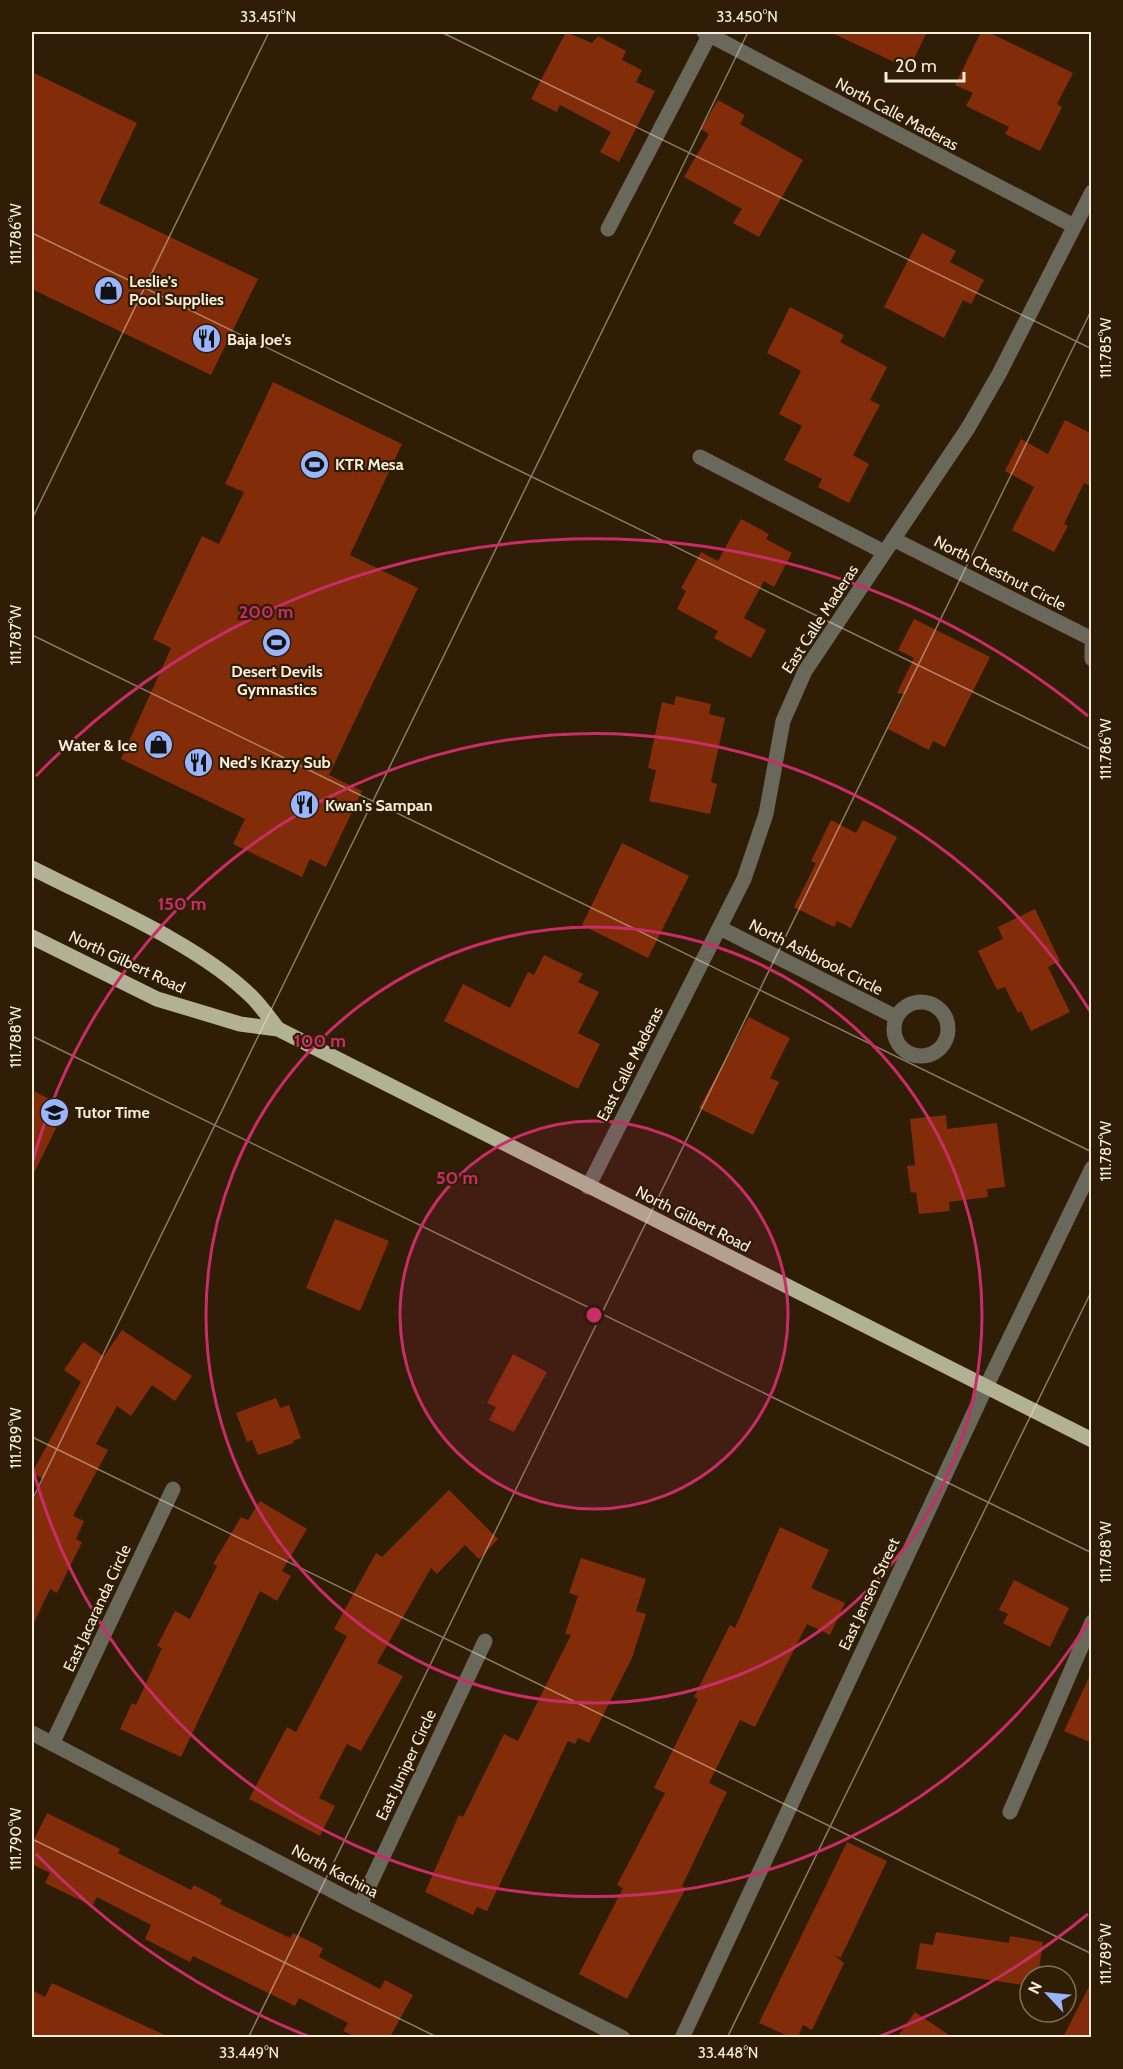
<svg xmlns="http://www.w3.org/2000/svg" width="1123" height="2069" font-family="Cabin,sans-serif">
<rect width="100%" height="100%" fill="#2f1d05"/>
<path fill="#832c09" d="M566,32L592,43L598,36L626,51L622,60L642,70L636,82L655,91L619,162L600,152L611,132L560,105L557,112L531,99Z
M830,32H927L909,69Z
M981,32H988L1073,73L1057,104L1062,107L1040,151L1005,134L1009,127L966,106L973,93L955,85Z
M32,72L137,123L99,203L258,279L211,375L32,289Z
M718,100L745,115L740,124L803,160L759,237L733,223L742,209L684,177L709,134L701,129Z
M922,233L956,251L950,262L984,280L971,304L963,300L944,338L884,307Z
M790,307L844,335L840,342L887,367L870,400L880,405L853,455L869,464L849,503L818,487L822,479L784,460L802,426L779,414L801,371L767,353Z
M273,382L402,444L350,555L418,588L329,775L362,791L326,867L310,859L302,877L233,844L245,819L121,759L171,648L153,639L202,536L219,544L244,492L225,484Z
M1065,420L1092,434V487L1084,483L1064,524L1068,526L1054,552L1012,530L1034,487L1005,471L1021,439L1048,454Z
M741,519L769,534L766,539L792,553L774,587L764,581L744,618L766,630L751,658L714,638L718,631L677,609L686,591L681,588L701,552L718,561Z
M914,619L990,657L945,747L933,741L929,750L888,729L905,694L897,693L914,658L898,650Z
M676,696L711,704L709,714L725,718L711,782L717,784L710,814L649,801L656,770L648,768L662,702L674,705Z
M831,820L856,833L863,820L897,837L851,928L837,921L834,927L794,907L816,863L811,861Z
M622,843L689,876L648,958L582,925Z
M1035,909L1060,961L1048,967L1070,1012L1031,1031L1021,1011L1018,1013L1005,987L997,990L978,951L1003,939L998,927Z
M544,955L583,974L578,982L599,992L578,1033L600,1044L578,1089L444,1021L463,984L510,1008L528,972L534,975Z
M749,1017L790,1038L770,1078L779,1082L753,1135L699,1108Z
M32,1090L66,1108L32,1177Z
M946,1115L947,1129L997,1123L1005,1187L987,1189L988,1197L949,1202L950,1211L919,1214L916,1192L911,1193L907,1166L915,1165L910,1119Z
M335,1219L389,1241L360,1311L306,1288Z
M122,1330L192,1376L175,1401L152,1385L131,1416L117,1406L96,1444L108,1450L73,1516L84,1521L76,1539L82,1542L57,1593L50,1589L32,1627V1503L43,1479L32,1473L81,1382L64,1370L83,1342L104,1356Z
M513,1354L547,1372L514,1432L489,1420L496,1407L487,1403Z
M276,1398L280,1408L289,1405L301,1438L293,1441L294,1443L258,1455L252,1440L247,1442L236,1413Z
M449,1490L498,1539L479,1559L465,1545L437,1574L431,1568L377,1663L403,1676L361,1751L347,1744L319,1798L335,1806L320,1836L249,1799L287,1727L296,1732L347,1636L334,1629L376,1553L382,1557Z
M260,1501L307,1529L282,1571L291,1576L277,1601L260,1591L181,1757L120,1729L132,1703L136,1705L162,1648L157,1646L175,1611L190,1619L217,1566L213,1564L241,1517L248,1520Z
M780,1527L829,1550L811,1588L845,1603L830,1635L807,1624L755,1727L740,1720L709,1783L727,1792L682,1886L686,1888L627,1999L579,1974L623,1888L617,1885L665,1793L654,1788L698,1699L694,1697L730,1625L735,1628Z
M581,1558L646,1579L636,1611L646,1614L632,1658L589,1743L578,1738L575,1744L568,1741L487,1911L477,1907L473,1915L425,1892L459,1815L463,1817L504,1734L518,1741L571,1635L565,1634L578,1596L569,1593Z
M1014,1580L1069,1608L1050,1647L1003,1623L1008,1614L999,1610Z
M1092,1671V1743L1064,1731Z
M47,1813L120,1849L118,1853L191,1890L194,1885L222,1900L220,1904L290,1938L293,1933L323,1948L319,1957L380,1989L385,1980L413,1995L390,2037H356L343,2031L348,2023L299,1998L295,2006L193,1956L190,1962L145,1939L151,1925L97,1897L92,1906L45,1883L50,1873L32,1864V1844Z
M847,1842L887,1861L841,1957L835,1956L844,1963L812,2030L803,2025L798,2037H790L759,2023Z
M936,1932L1009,1943L1010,1936L1043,1942L1038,1976H1030V1986L916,1969L920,1943L933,1945Z
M1092,1981V2037H1063Z
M52,1983L169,2037H32V1990L45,1997Z
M915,2012L952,2037H897Z"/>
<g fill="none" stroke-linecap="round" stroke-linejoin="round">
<path stroke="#69685b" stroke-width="15" d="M704,32L1074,226
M608,229L710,34
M700,457L884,552
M893,539L1092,639
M1092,646V659
M720,928L896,1017
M894 1029a27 27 0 1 1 54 0a27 27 0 1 1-54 0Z
M588,1187L744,879L766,814L783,721L805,671L968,428L999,374L1092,192
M32,1733L360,1905L623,2038
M53,1742L173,1489
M1010,1812L1092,1622
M360,1905L485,1641
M682,2038L986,1387L1092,1168"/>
<path stroke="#b2b194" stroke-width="15" d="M32,868C100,903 199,944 252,997C262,1007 270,1019 278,1029
M32,937L157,999L240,1024L278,1029L1092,1440"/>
</g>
<path fill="none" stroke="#f9edde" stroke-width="1.5" stroke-opacity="0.45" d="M441,32L1092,349M32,233L1092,750M32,519L269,32M32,635L1092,1152M32,1036L1092,1553M32,1437L1092,1954M32,1500L748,32M32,1839L439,2038M248,2038L1092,309M727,2038L1092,1290"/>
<circle cx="594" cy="1315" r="194" fill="#c82d68" fill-opacity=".12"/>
<g fill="none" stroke="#c82d68" stroke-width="3">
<circle cx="594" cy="1315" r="194"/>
<circle cx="594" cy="1315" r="388"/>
<path d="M1090 1619A582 582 0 0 1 32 1466M32 1164A582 582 0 0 1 1090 1011"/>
<path d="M1088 1914A776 776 0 0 1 878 2037M310 2037A776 776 0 0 1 36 1854M36 776A776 776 0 0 1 1088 716"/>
</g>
<defs>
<symbol id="shop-disc" viewBox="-11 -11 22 22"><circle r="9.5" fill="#99b5fd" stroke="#2f1d05"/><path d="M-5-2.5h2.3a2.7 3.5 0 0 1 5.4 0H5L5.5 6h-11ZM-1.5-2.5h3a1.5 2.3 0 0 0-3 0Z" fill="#111"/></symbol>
<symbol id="restaurant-disc" viewBox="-11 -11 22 22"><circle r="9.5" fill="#99b5fd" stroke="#2f1d05"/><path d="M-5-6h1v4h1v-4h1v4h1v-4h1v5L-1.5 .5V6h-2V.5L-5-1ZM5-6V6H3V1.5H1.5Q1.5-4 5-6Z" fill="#111"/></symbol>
<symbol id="stadium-disc" viewBox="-11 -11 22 22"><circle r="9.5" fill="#99b5fd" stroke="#2f1d05"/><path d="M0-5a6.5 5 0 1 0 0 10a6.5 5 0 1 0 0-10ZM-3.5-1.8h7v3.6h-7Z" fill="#111"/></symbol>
<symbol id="school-disc" viewBox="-11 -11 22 22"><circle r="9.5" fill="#99b5fd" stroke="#2f1d05"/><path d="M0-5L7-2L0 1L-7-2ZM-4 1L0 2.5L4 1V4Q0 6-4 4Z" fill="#111"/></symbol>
</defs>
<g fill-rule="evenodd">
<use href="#shop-disc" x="92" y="274" width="33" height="33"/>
<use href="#restaurant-disc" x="190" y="322" width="33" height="33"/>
<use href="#stadium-disc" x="298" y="448" width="33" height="33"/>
<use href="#stadium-disc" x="260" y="626" width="33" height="33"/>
<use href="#shop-disc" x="142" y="728" width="33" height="33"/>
<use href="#restaurant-disc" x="182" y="746" width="33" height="33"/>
<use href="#restaurant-disc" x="288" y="788" width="33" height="33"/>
<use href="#school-disc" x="38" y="1096" width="33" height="33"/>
</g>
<g text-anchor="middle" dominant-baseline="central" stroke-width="4.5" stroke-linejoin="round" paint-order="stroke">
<g font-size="16" fill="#f9edde" stroke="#2f1d05">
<text transform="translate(897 114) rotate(28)">North Calle Maderas</text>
<text transform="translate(1000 573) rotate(27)">North Chestnut Circle</text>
<text transform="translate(820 619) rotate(-57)">East Calle Maderas</text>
<text transform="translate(816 957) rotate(27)">North Ashbrook Circle</text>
<text transform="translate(127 962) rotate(25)">North Gilbert Road</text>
<text transform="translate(630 1064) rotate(-63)">East Calle Maderas</text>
<text transform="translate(693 1219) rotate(27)">North Gilbert Road</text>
<text transform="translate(869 1594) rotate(-65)">East Jensen Street</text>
<text transform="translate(97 1608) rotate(-65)">East Jacaranda Circle</text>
<text transform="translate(406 1765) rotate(-65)">East Juniper Circle</text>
<text transform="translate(335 1871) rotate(28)">North Kachina</text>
</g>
<g font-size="16" font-weight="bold" fill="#f9edde" stroke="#2f1d05" text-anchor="start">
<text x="129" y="281">Leslie's<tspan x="129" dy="18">Pool Supplies</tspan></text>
<text x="227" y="339">Baja Joe's</text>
<text x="335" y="464">KTR Mesa</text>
<text x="277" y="671" text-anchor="middle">Desert Devils<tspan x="277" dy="18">Gymnastics</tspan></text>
<text x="137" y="745" text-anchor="end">Water &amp; Ice</text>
<text x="219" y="762">Ned's Krazy Sub</text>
<text x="325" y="805">Kwan's Sampan</text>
<text x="75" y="1112">Tutor Time</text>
</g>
</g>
<circle cx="594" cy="1315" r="9" fill="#c82d68" stroke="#2f1d05" stroke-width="3"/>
<g font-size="18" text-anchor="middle" font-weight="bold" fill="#c82d68" stroke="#2f1d05" stroke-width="4.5" stroke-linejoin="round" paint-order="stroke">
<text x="266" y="618">200 m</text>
<text x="182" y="910">150 m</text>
<text x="320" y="1047">100 m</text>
<text x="457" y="1184">50 m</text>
</g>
<rect width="1123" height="2069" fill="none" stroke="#2f1d05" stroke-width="66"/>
<g transform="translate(1048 1994) rotate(296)"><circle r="28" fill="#2f1d05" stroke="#80705c" stroke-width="1.5"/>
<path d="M0-4.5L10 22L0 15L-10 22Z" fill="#99b5fd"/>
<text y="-9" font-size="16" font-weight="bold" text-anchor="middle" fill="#f9edde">N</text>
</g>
<path d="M886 72v9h78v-9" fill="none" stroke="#f9edde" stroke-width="3"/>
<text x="895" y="72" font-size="18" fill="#f9edde" stroke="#2f1d05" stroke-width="4.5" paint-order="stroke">20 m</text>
<rect x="33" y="33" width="1057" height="2003" fill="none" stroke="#f9edde" stroke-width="2"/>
<g font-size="15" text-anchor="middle" fill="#f9edde">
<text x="268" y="22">33.451°N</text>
<text x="747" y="22">33.450°N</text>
<text transform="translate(16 234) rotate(-90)" y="5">111.786°W</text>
<text transform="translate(1106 348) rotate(-90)" y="5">111.785°W</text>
<text transform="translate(16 635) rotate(-90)" y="5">111.787°W</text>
<text transform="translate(1106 749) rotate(-90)" y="5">111.786°W</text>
<text transform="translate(16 1037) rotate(-90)" y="5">111.788°W</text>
<text transform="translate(1106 1151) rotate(-90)" y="5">111.787°W</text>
<text transform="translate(16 1438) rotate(-90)" y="5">111.789°W</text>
<text transform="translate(1106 1552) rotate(-90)" y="5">111.788°W</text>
<text transform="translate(16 1839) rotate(-90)" y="5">111.790°W</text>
<text transform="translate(1106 1954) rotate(-90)" y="5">111.789°W</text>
<text x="249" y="2058">33.449°N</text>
<text x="728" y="2058">33.448°N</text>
</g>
</svg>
